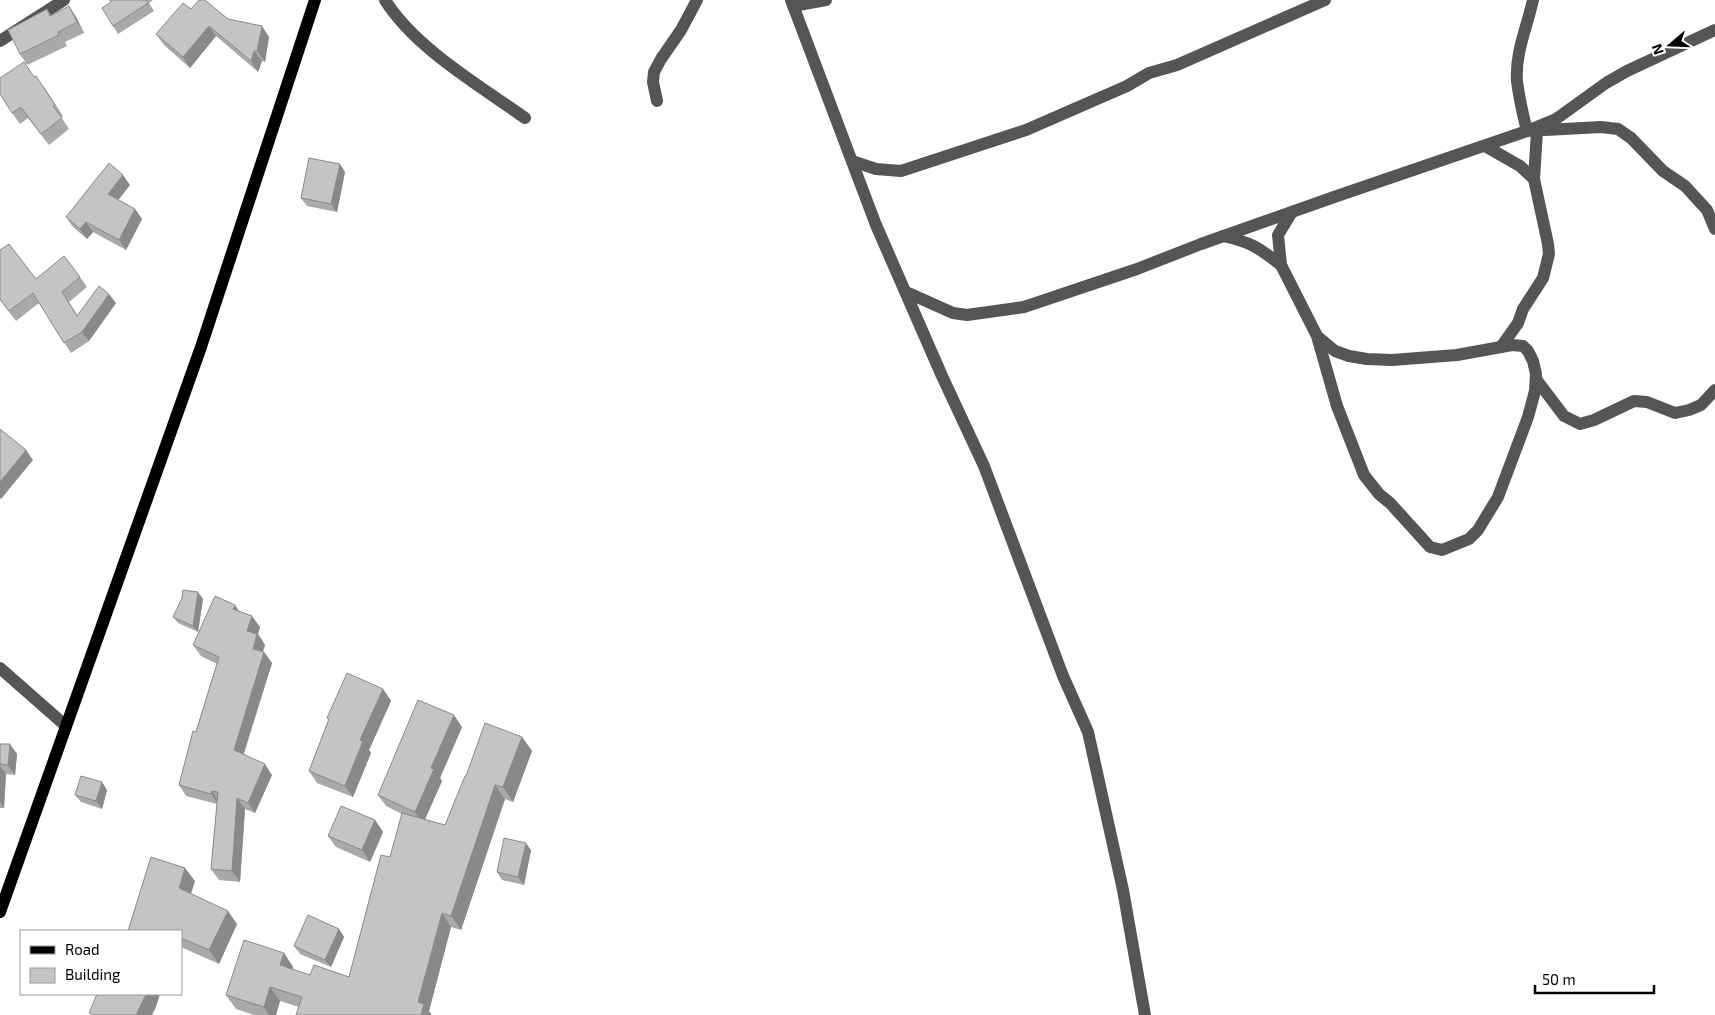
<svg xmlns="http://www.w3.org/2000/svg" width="1715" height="1015" font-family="'Exo 2',sans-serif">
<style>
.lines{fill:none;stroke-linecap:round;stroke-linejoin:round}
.minor{stroke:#555;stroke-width:12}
.major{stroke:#000;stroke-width:12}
.wall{fill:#a9a9a9}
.shaded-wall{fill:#898989}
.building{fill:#c4c4c4;stroke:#898989}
</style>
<rect width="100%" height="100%" fill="#fff"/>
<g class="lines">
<!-- minor -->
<g class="minor">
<path d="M385 0C415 48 479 85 525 118"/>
<path d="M791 0 876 225 942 376 984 466 1063 676 1088 732 1123 890 1145 1015"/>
<path d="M1533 0C1527 27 1515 53 1517 81 1519 98 1523 115 1527 131L1556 119 1606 83 1627 71 1715 30"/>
<path d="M793 6 826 0"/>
<path d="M0 41 64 0"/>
<path d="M657 101 653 82 654 72 661 59 681 30 697 0"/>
<path d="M1485 146 1520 166 1534 179"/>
<path d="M852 161 876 169 901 171 1026 130 1127 86 1149 73 1177 65 1325 0"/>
<path d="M1292 212 1278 235 1281 265 1317 336 1335 351 1349 356 1367 359 1392 360 1457 355 1512 345 1523 346 1528 351 1533 361 1536 374 1535 391 1528 417 1498 497 1478 530 1469 539 1442 550 1430 547 1390 503 1379 494 1364 475 1337 406 1317 336"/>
<path d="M1223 236C1251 242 1259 248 1281 265"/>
<path d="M906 292 953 313 967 315 1024 307 1137 269 1201 244 1337 196 1527 131 1601 127 1618 129 1631 138 1663 171 1685 186 1707 210 1715 229"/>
<path d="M1501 347 1518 323 1523 309 1543 278 1549 254 1548 244 1534 179 1537 131"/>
<path d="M1536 379 1564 416 1580 424 1594 420 1634 401 1647 402 1675 413 1689 410 1701 405 1715 390"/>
<path d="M0 668 66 726"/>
</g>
<!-- major -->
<path class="major" d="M0 912 201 347 315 0"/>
</g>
<!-- wall -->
<g class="wall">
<path d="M109 0H153L149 3 154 11 118 34 113 26 111 2Z"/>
<path d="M47 9 51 15 76 17 84 33 65 42 67 46 27 65 20 54Z"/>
<path d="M191 9 228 19 269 37 265 62 262 61 258 72 216 36 190 68 164 45 156 34Z"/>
<path d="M34 77 44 87 63 116 61 117 69 129 49 145 28 118 20 124 12 113Z"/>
<path d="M345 172 337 212 307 206 301 198Z"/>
<path d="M130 185 118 200 135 209 142 219 126 250 93 232 87 239 73 227 66 217Z"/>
<path d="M0 250 36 279 80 277 87 287 69 302 78 316 116 303 89 341 71 353 39 303 16 321 0 300Z"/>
<path d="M203 599 198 632 178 623 173 617Z"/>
<path d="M239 612 260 627 258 634 265 645 263 651 272 663 244 754 272 775 255 813 245 809 240 882 219 880 211 869 217 804 186 796 179 785 217 664 201 656 193 645Z"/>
<path d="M383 689 391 701 369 750 371 753 353 797 317 783 309 771 329 720 327 718Z"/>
<path d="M462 727 440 778 442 781 425 820 445 825 466 776 522 737 532 751 513 802 505 799 461 930 451 927 429 1011 299 1007 280 1001 276 1015H254L236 1009 226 995 284 953 293 967V970L310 975 349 977 390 857 402 814 386 806 378 795Z"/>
<path d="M0 744 17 754 15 775 6 774 4 808H0Z"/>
<path d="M107 790 102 809 81 802 75 795Z"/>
<path d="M375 820 383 832 370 862 336 847 328 836Z"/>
<path d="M531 850 524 885 502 880 497 872Z"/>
<path d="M195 881 191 894 237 924 219 964 181 947V931H128Z"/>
<path d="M339 929 344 937 331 967 300 954 294 946Z"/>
</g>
<!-- shaded-wall -->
<g class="shaded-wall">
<path d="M69 6 76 17 84 33 77 22Z"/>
<path d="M209 26 216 36 190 68 183 57Z"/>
<path d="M262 26 269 37 265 62 257 51Z"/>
<path d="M254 51 262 61 258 72 251 61Z"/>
<path d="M340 164 345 172 337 212 331 204Z"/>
<path d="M123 175 130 185 115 204 108 194Z"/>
<path d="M135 209 142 219 126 250 119 240Z"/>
<path d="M86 222 93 232 87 239 80 229Z"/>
<path d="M109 294 116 303 89 341 82 332Z"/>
<path d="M26 450 33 460 1 499 0 498V482Z"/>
<path d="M198 592 203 599 198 632 193 626Z"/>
<path d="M235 605 242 616 233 609Z"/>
<path d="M252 616 260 627 258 634 265 645 260 660 253 649 247 631Z"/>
<path d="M264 652 272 663 241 761 234 750Z"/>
<path d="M383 689 391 701 369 750 371 753 353 797 345 786 360 740Z"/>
<path d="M454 715 462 727 440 778 442 781 423 823 415 812 431 768Z"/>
<path d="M522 737 532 751 513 802 503 787Z"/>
<path d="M10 744 17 754 15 775 8 765Z"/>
<path d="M265 764 272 775 255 813 248 803Z"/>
<path d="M0 766 6 774 4 808 0 802Z"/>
<path d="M102 782 107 790 102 809 96 801Z"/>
<path d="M495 785 505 799 461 930 451 916Z"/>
<path d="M212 791 219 802V805L211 794Z"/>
<path d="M237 798 245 809 240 882 232 871Z"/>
<path d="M375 820 383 832 370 862 362 850Z"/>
<path d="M526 843 531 850 524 885 518 877Z"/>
<path d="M185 868 195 881 188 902 179 888Z"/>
<path d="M228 911 237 924 219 964 209 950Z"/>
<path d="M442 913 451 927 429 1011 432 1015H421L418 1002Z"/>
<path d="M339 929 344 937 331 967 325 960Z"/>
<path d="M284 953 293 967 290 980 280 965Z"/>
<path d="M270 987 280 1001 276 1015H269L264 1007Z"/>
<path d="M146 994H160L156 1007 152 1015H136Z"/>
</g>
<!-- building -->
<g class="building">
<path d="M110 0H146L148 3 113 26 102 8 111 2Z"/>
<path d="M199 0H205L228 19 262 26 257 51H254L251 61 209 26 183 57 156 34 183 3 191 9Z"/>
<path d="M69 6 77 22 58 32 59 35 20 54 8 30 47 9 50 16Z"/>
<path d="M24 62 34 77 36 76 55 105 53 106 62 118 41 134 21 107 12 113 0 94V78Z"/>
<path d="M309 158 340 164 331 204 301 198Z"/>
<path d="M109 163 123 175 108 194 135 209 119 240 86 222 80 229 66 217Z"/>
<path d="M9 244 36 279 64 256 80 277 62 292 77 316 99 286 109 294 82 332 64 343 33 293 9 311 0 299V250Z"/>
<path d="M0 429 26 450 0 482Z"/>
<path d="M183 590 198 592 193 626 173 617 182 598Z"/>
<path d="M215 596 235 605 233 609 252 616 247 631 257 634 253 649 264 652 234 750 265 764 248 803 237 798 232 871 211 869 218 792 212 791 211 794 179 785 193 731 196 732 219 657 193 645Z"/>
<path d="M347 673 383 689 360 740 363 741 345 786 309 771 329 719 327 718Z"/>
<path d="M418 700 454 715 431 768 434 769 415 812 378 795Z"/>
<path d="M485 723 522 737 503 787 495 785 451 916 442 913 418 1002 424 1004 421 1015H296L302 997 270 987 264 1007 226 995 244 940 284 953 280 965 310 975 314 965 349 977 381 855 390 857 402 813 445 825 465 776H466Z"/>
<path d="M0 744H10L8 765 0 764Z"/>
<path d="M81 776 102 782 96 801 75 795Z"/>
<path d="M341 806 375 820 362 850 328 836Z"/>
<path d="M504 838 526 843 518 877 497 872Z"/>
<path d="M151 857 185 868 179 888 228 911 209 950 181 938V931H167L166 930 165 931H128Z"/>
<path d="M308 915 339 929 325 960 294 946Z"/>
<path d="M97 994H146L136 1015H93L89 1013Z"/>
</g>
<!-- legend -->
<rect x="20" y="930" width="162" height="65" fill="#ffffff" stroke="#999999"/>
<rect x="30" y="946" width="25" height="8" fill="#000000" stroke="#999999"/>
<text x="65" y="955" font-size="15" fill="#000000">Road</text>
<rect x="30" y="968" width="25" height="15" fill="#c4c4c4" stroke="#999999"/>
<text x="65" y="980" font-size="15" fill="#000000">Building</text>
<!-- north arrow -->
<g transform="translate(1670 45) rotate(251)" stroke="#ffffff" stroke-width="4" paint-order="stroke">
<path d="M0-4L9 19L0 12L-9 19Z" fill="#000000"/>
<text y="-8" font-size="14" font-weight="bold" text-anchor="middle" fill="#000000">N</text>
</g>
<!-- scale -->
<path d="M1535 985v8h119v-8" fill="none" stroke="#000000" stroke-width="2.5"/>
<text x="1542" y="985" font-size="15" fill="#000000" stroke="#ffffff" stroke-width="4" paint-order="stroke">50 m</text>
</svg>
